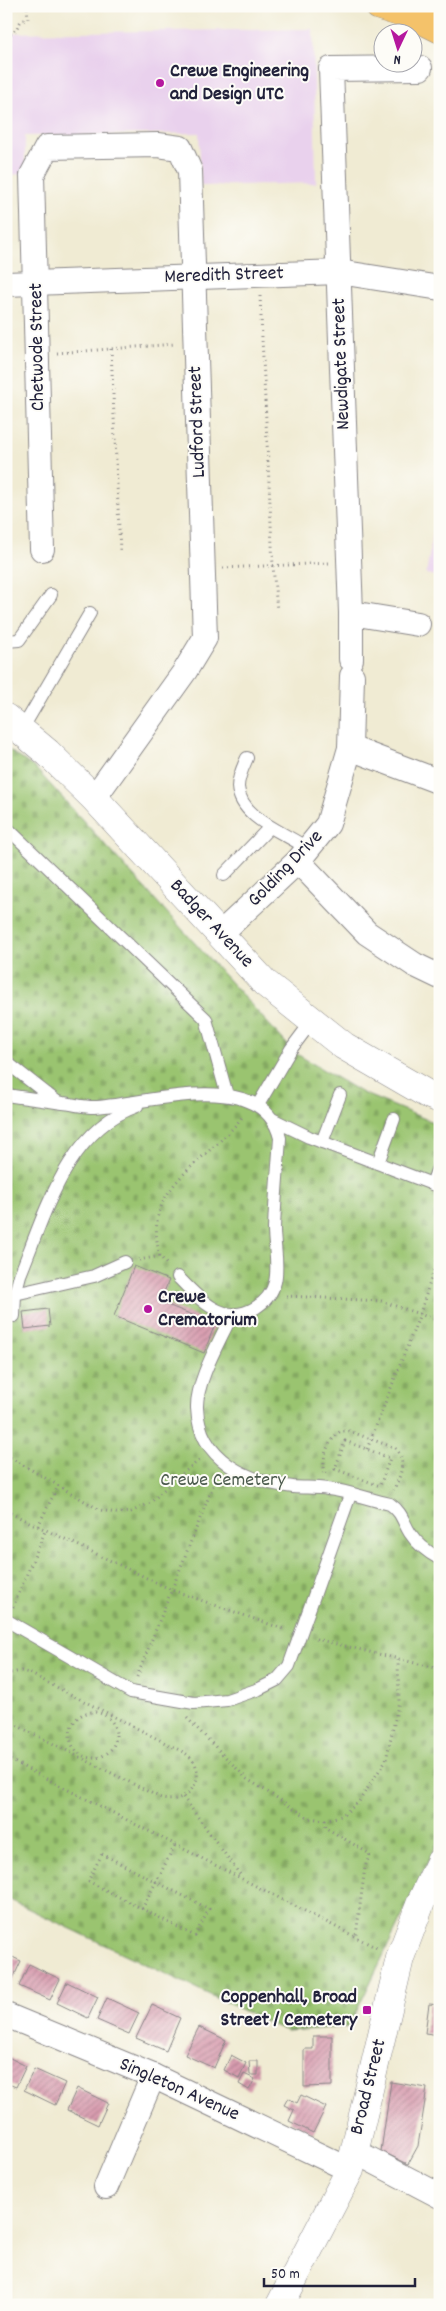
<svg xmlns="http://www.w3.org/2000/svg" width="446" height="2311" font-family="Dekko,sans-serif">
<style>
.built{fill:#e9d1ed}
.cemetery{fill:url(#cemetery-stones);stroke:#5e7356}
.building{fill:url(#building-hatch)}
.lines{fill:none;stroke-linecap:round;stroke-linejoin:round}
.service-casing{stroke:#898687;stroke-width:14}
.minor-casing{stroke:#898687;stroke-width:26}
.tertiary-casing{stroke:#898687;stroke-width:29}
.primary-casing{stroke:#898687;stroke-width:29}
.path{stroke:#898687;stroke-width:3;stroke-dasharray:1 4;stroke-linecap:butt}
.service{stroke:#fff;stroke-width:12}
.minor{stroke:#fff;stroke-width:24}
.tertiary{stroke:#fff;stroke-width:28}
.primary{stroke:#f4c26a;stroke-width:28}
.poi-dot{fill:#b5179e;stroke:#fdfcf7;stroke-width:2}
.labels{text-anchor:middle;dominant-baseline:central;stroke-width:4;stroke-linejoin:round;paint-order:stroke}
.poi-label{font-size:20px;font-weight:bold;fill:#22223b;stroke:#fdfcf7;text-anchor:start}
.street-label{font-size:20px;fill:#22223b;stroke:#fdfcf7}
.park-label{font-size:20px;fill:#4c5b4e;stroke:#fdfcf7}
</style>
<defs>
<pattern id="cemetery-stones" width="16" height="16" patternUnits="userSpaceOnUse" patternTransform="scale(1.25)"><rect width="16" height="16" fill="#9ac470"/><path d="M2 7V4a2 2 0 0 1 4 0v3zM10 15v-3a2 2 0 0 1 4 0v3z" fill="#84a862"/></pattern>
<pattern id="building-hatch" width="6" height="6" patternUnits="userSpaceOnUse" patternTransform="scale(1.25)"><rect width="6" height="6" fill="#d89caf"/><path d="M-1 1l2-2M0 6l6-6M5 7l2-2" fill="none" stroke="#af7f90"/></pattern>
</defs>
<rect width="100%" height="100%" fill="#fdfcf7"/>
<filter id="ink" filterUnits="userSpaceOnUse"><feTurbulence type="fractalNoise" baseFrequency=".02" numOctaves="2"/><feDisplacementMap in="SourceGraphic" scale="10" xChannelSelector="R" yChannelSelector="G"/><feConvolveMatrix kernelMatrix="1 2 1 2 8 2 1 2 1" color-interpolation-filters="sRGB"/></filter>
<filter id="wash" filterUnits="userSpaceOnUse"><feTurbulence type="fractalNoise" baseFrequency=".0096" numOctaves="4" result="noise"/><feDisplacementMap in="SourceGraphic" scale="20" xChannelSelector="R" yChannelSelector="G"/><feGaussianBlur stdDeviation="1.12" result="paint"/><feColorMatrix in="noise" values="0 0 0 0 0 0 0 0 0 0 0 0 0 0 0 0 0 1.4 0 .05"/><feComposite in="paint" operator="in"/></filter>
<g filter="url(#wash)">
<rect width="100%" height="100%" fill="#f0ebd3"/>
<!-- built -->
<g class="built">
<path d="M313 29 316 183 201 186 199 133 25 136V174L6 175V33Z"/>
<path d="M440 493V577L426 574Z"/>
</g>
<!-- cemetery -->
<path class="cemetery" d="M6 748 36 769 295 1053 362 1093 440 1125V1837L349 2027 286 2031 6 1898Z"/>
<g id="blocks">
<!-- building -->
<g class="building">
<path d="M134 1266 169 1280 160 1302 215 1324 204 1353 114 1316Z"/>
<path d="M48 1309 50 1326 25 1329 23 1312Z"/>
<path d="M6 1954 21 1961 11 1983 6 1981Z"/>
<path d="M29 1964 60 1979 50 2000 19 1986Z"/>
<path d="M67 1982 98 1997 88 2018 57 2003Z"/>
<path d="M107 1998 139 2013 129 2034 97 2020Z"/>
<path d="M429 2004 440 2005V2035L425 2033Z"/>
<path d="M152 2005 180 2018 166 2051 136 2038Z"/>
<path d="M199 2027 226 2040 214 2068 185 2055Z"/>
<path d="M313 2036H332V2086L304 2087V2049H313Z"/>
<path d="M231 2055 246 2063 239 2078 224 2070Z"/>
<path d="M6 2056 26 2066 16 2087 6 2083Z"/>
<path d="M249 2061H258V2075H250Z"/>
<path d="M34 2069 65 2083 55 2105 24 2090Z"/>
<path d="M244 2074 255 2079 249 2090 239 2084Z"/>
<path d="M391 2082 427 2088 418 2146 408 2164 381 2151Z"/>
<path d="M77 2088 108 2103 98 2125 67 2110Z"/>
<path d="M301 2095 326 2107 313 2133 289 2121 294 2110 284 2105 288 2098 297 2103Z"/>
</g>
</g>
</g>
<g filter="url(#ink)">
<use href="#blocks" fill-opacity="0" stroke="#898687" stroke-width="1"/>
<g class="lines">
<!-- service casing -->
<g class="service-casing">
<g id="service">
<path d="M6 641 19 640 51 595"/>
<path d="M21 731 90 613"/>
<path d="M247 758C243 767 238 777 238 787 240 819 287 833 308 849"/>
<path d="M6 827 206 1019 227 1095"/>
<path d="M224 875 269 828"/>
<path d="M6 1060 10 1065 56 1101"/>
<path d="M6 1095C25 1098 44 1100 63 1103 73 1104 84 1107 94 1107 144 1105 263 1065 280 1138 278 1168 275 1198 274 1229 274 1246 279 1265 275 1282 272 1294 265 1302 255 1308 224 1327 199 1299 178 1277"/>
<path d="M258 1105 291 1049 312 1021"/>
<path d="M272 1119 309 1137 440 1187"/>
<path d="M322 1142 340 1095"/>
<path d="M378 1163 394 1119"/>
<path d="M432 1184 440 1162"/>
<path d="M6 1296 94 1276 125 1262"/>
<path d="M14 1316 15 1294 20 1275C45 1214 67 1130 137 1106"/>
<path d="M231 1316C220 1341 196 1381 197 1408 199 1460 248 1482 293 1487 305 1488 316 1487 328 1489 349 1491 370 1500 390 1504 402 1512 403 1522 410 1533 417 1544 429 1553 440 1559"/>
<path d="M6 1620 131 1692 194 1703 227 1700 259 1689 277 1680 289 1666 350 1495"/>
</g>
</g>
<!-- minor casing -->
<g class="minor-casing">
<g id="minor">
<path d="M6 284 339 272 440 288"/>
<path d="M42 549 32 175 47 147 158 145 180 148 190 171 205 638 185 671 94 798"/>
<path d="M351 613 418 624"/>
<path d="M351 659V613L331 69 420 68"/>
<path d="M350 748 440 782"/>
<path d="M298 861 367 933 415 965 440 977"/>
<path d="M220 934 298 861 328 824 350 748 352 676"/>
<path d="M6 2015 153 2076 350 2170"/>
<path d="M354 2151 440 2196"/>
<path d="M106 2187 153 2076"/>
</g>
</g>
<!-- tertiary casing -->
<g class="tertiary-casing">
<g id="tertiary">
<path d="M6 718 48 753 94 798 265 983 344 1046 427 1094 440 1099"/>
<path d="M280 2305 350 2170 400 1958 421 1902 440 1862"/>
</g>
</g>
<!-- primary casing -->
<g class="primary-casing">
<path id="primary" d="M379 6 418 18 440 29"/>
</g>
<!-- path -->
<g class="path">
<path d="M6 34H13L21 21 28 19 27 6"/>
<path d="M260 296 273 566 277 610"/>
<path d="M111 349 120 551"/>
<path d="M57 353 175 344"/>
<path d="M223 568 329 563"/>
<path d="M160 1256C140 1185 208 1163 243 1116"/>
<path d="M139 1260 160 1256 168 1266"/>
<path d="M286 1296 381 1301 440 1321"/>
<path d="M345 1441 390 1458 380 1486 335 1469Z"/>
<path d="M367 1449 420 1314 440 1250"/>
<path d="M6 1455 100 1510 116 1513 131 1512 150 1503 174 1480 201 1459"/>
<path d="M325 1473C321 1458 328 1440 341 1431H349L395 1448C407 1459 401 1477 393 1490"/>
<path d="M6 1511 172 1590 286 1630"/>
<path d="M38 1526 58 1486"/>
<path d="M13 1607 46 1529"/>
<path d="M316 1639 440 1669"/>
<path d="M6 1674 21 1671 29 1673 185 1753C211 1770 192 1805 163 1799L6 1720"/>
<path d="M137 1677 217 1476"/>
<circle cx="93" cy="1735" r="23"/>
<path d="M187 1718 247 1779 309 1818 325 1820 341 1816 358 1803 386 1760 399 1701 398 1660"/>
<path d="M6 1758 379 1949"/>
<path d="M183 1797 242 1877"/>
<path d="M325 1820 326 1828 370 1854 365 1867 356 1936"/>
<path d="M102 1854 209 1909 195 1936 88 1881Z"/>
<path d="M142 1909 175 1845"/>
</g>
<!-- service -->
<use href="#service" class="service"/>
<!-- minor -->
<use href="#minor" class="minor"/>
<!-- tertiary -->
<use href="#tertiary" class="tertiary"/>
<!-- primary -->
<use href="#primary" class="primary"/>
</g>
</g>
<!-- markers -->
<g class="poi-dot">
<circle cx="160" cy="83" r="5"/>
<circle cx="148" cy="1309" r="5"/>
<rect x="362" y="2005" width="10" height="10" rx="2.5"/>
</g>
<g class="labels">
<!-- poi labels -->
<g class="poi-label">
<text x="170" y="72">Crewe Engineering<tspan x="170" dy="23">and Design UTC</tspan></text>
<text x="158" y="1298">Crewe<tspan x="158" dy="23">Crematorium</tspan></text>
<text x="357" y="1998" text-anchor="end">Coppenhall, Broad<tspan x="357" dy="23">Street / Cemetery</tspan></text>
</g>
<!-- street labels -->
<g class="street-label">
<text transform="translate(224 276) rotate(-2)">Meredith Street</text>
<text transform="translate(38 347) rotate(-91)">Chetwode Street</text>
<text transform="translate(342 364) rotate(-92)">Newdigate Street</text>
<text transform="translate(198 422) rotate(-92)">Ludford Street</text>
<text transform="translate(286 869) rotate(-46)">Golding Drive</text>
<text transform="translate(211 924) rotate(47)">Badger Avenue</text>
<text transform="translate(369 2087) rotate(-76)">Broad Street</text>
<text transform="translate(179 2090) rotate(24)">Singleton Avenue</text>
</g>
<!-- park labels -->
<g class="park-label">
<text x="223" y="1481">Crewe Cemetery</text>
</g>
</g>
<!-- margin -->
<rect width="446" height="2311" fill="none" stroke="#fdfcf7" stroke-width="25"/>
<!-- north arrow -->
<g transform="translate(398 48) rotate(184)"><circle r="24" fill="#fdfcf7" stroke="#a5a5ac"/>
<path d="M0-4L9 19L0 12L-9 19Z" fill="#b5179e"/>
<text y="-8" font-size="14" font-weight="bold" text-anchor="middle" fill="#22223b">N</text>
</g>
<!-- scale -->
<path d="M264 2278v8h151v-8" fill="none" stroke="#22223b" stroke-width="2.5"/>
<text x="271" y="2278" font-size="15" fill="#22223b" stroke="#fdfcf7" stroke-width="4" paint-order="stroke">50 m</text>
</svg>
